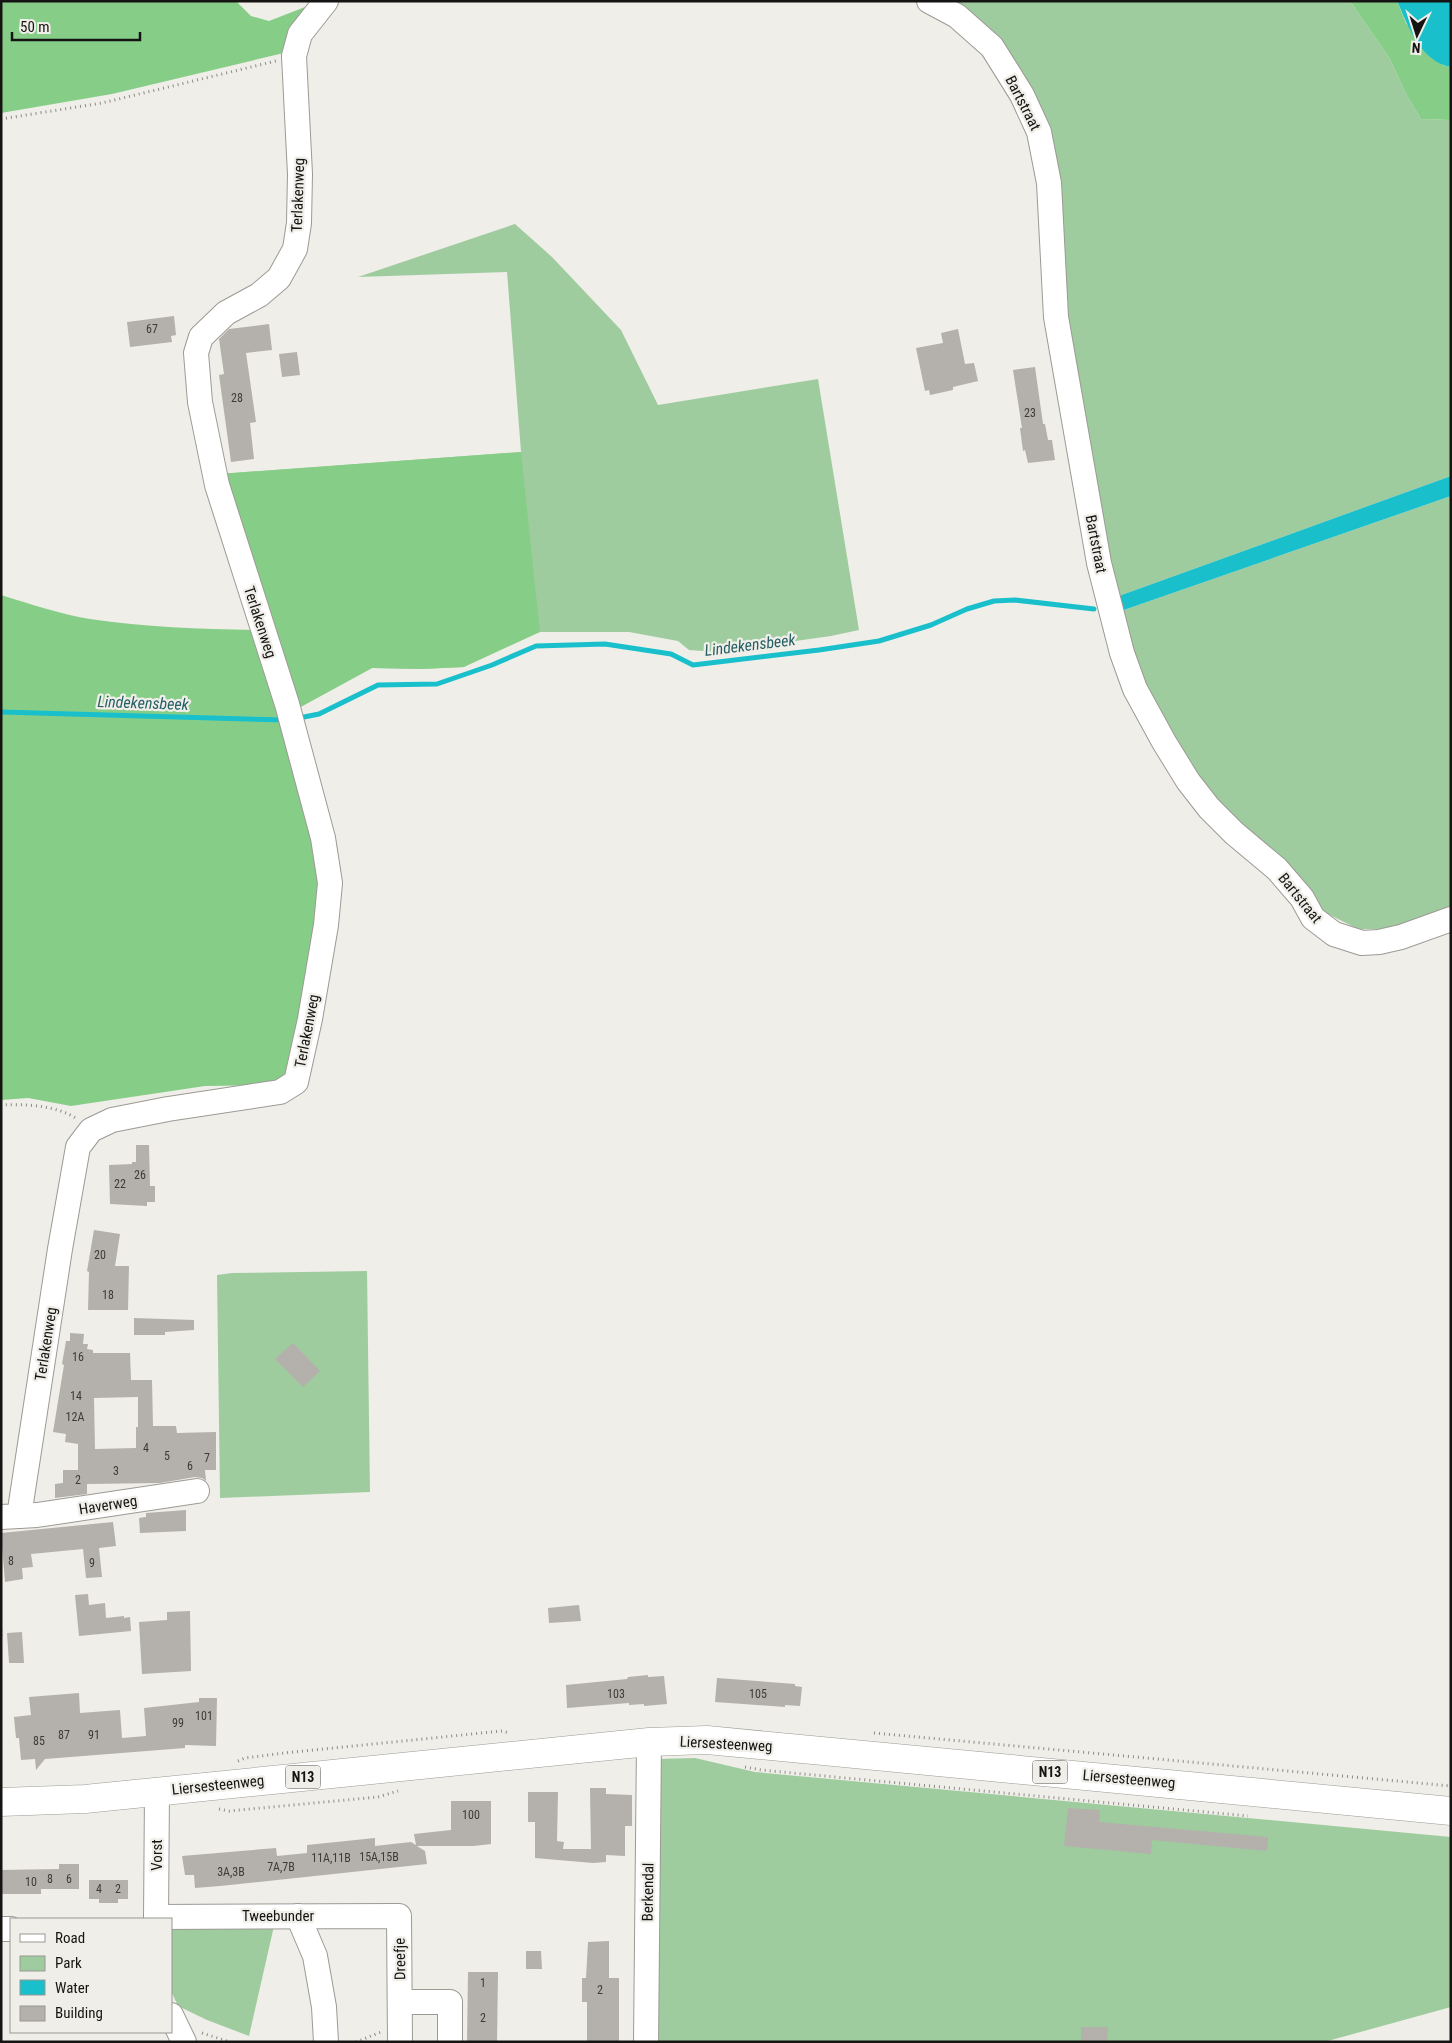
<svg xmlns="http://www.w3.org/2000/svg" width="1452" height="2043" font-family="'Roboto Condensed',sans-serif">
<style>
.green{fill:#9fcc9f}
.forest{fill:#86ce88}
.water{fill:#19c0cb}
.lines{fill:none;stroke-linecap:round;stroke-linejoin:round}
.stream{stroke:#19c0cb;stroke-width:5}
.building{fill:#b4b0ab;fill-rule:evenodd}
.minor-casing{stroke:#9d9a95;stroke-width:26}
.major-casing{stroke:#9d9a95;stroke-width:29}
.path{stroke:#8c8b86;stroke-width:3;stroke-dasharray:1 4;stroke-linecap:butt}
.minor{stroke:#fff;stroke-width:24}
.major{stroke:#fff;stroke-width:28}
.labels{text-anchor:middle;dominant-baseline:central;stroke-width:4.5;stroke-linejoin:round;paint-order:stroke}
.number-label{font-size:12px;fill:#3d3b38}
.shield{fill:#f0eee8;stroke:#575552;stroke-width:1}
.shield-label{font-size:14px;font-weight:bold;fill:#151412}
.street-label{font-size:15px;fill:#151412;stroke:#f0eee8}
.water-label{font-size:16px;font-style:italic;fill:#256065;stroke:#f0eee8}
</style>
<rect width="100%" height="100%" fill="#f0eee8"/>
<!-- green -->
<g class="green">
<path d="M950 1H1350L1390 59 1406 94 1421 119 1451 120V476L1116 597 1064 319 1046 128Z"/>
<path d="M515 224 552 257 621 330 658 405 818 379 859 630 831 636 717 652 689 650 678 641 629 632H540L495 646 464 667 421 669 372 668 295 710 219 474 521 452 507 272 358 277Z"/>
<path d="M1451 496V906L1396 929H1358L1326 913 1301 884 1207 793 1158 714 1134 663 1121 611Z"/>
<path d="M367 1271 370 1492 220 1498 217 1275 232 1273Z"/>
<path d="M695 1758 755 1772 1451 1837V2007L1324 2042H651L657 1759Z"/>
<path d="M274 1926 249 2036 207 2020 178 2006 171 1991V1931L173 1928Z"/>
</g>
<!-- forest -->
<g class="forest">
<path d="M1 1H236L251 16 269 21 305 7 292 32 288 52 112 94 1 113Z"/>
<path d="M1350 1H1397L1406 23 1443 65 1451 67V120L1421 119 1406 94 1390 59Z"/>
<path d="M521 452 540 632 464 667 421 669 372 668 295 710 219 474Z"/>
<path d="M1 595C30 604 60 614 90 619 145 627 199 629 255 630L278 704 322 885 319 924 286 1074 272 1085 205 1086 71 1106 28 1098 1 1100Z"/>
</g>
<!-- water -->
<g class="water">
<path d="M1397 1H1451V67C1421 62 1408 26 1397 1Z"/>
<path d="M1451 476V496L1121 611 1116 597Z"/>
</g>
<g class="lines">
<!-- stream -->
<g class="stream">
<path d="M1 712 285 720"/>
<path d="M299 718 319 714 378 685 437 684 492 665 536 646 605 644 671 654 693 665 819 650 879 641 931 625 967 609 994 601 1015 600 1094 609"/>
</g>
</g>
<!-- building -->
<g class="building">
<path d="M174 316 176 335 171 336 172 342 130 347 127 322Z"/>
<path d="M269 324 272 350 246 353 256 422 250 423 254 459 231 462 219 375 224 374 219 339 229 329Z"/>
<path d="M958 329 965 364 974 363 978 381 953 387V390L930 395 929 390 925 391 916 348 943 343 941 333Z"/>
<path d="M297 352 300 375 282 377 279 354Z"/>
<path d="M1035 367 1043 424H1045L1048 440H1052L1055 460 1028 463 1025 450 1023 451 1020 428H1022L1013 370Z"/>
<path d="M136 1145H149L150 1186H155V1202H147V1206L110 1204 109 1165 132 1164V1162H136Z"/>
<path d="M94 1230 120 1234 115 1266H129L128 1310H88L89 1272 87 1271Z"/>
<path d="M134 1318 194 1320V1330L165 1332V1335H134Z"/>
<path d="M70 1333 84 1334 83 1344H88L87 1349 93 1350V1353H130L131 1380H152L153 1426H176L177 1433 216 1432V1470H205L206 1481 202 1478 195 1477 160 1483 87 1484V1494L55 1498V1484L63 1483V1470H78V1444L65 1442 66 1434 53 1432 64 1365 62 1364 66 1341H70ZM138 1397V1427H136V1448L95 1449 94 1398Z"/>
<path d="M293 1343 320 1371 303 1387 275 1359Z"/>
<path d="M186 1510V1531L140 1533 139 1518 146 1517V1513Z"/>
<path d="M113 1522 116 1546 99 1548 102 1577 86 1578 83 1549 31 1554 33 1567 22 1568 23 1579 5 1582 1 1533Z"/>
<path d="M88 1594 89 1605 105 1603 106 1618 124 1616V1618L130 1617 131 1631 79 1636 75 1595Z"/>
<path d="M579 1605 581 1621 549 1623 548 1608Z"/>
<path d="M190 1611 191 1671 142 1674 139 1622 167 1620V1612Z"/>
<path d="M22 1632 24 1663H9L7 1633Z"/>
<path d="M648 1675V1677L664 1676 667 1704 644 1706V1704L629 1705V1703L567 1708 566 1685 627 1679 628 1677Z"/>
<path d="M717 1678 795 1684V1686L802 1687 800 1706 785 1705V1707L715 1702Z"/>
<path d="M79 1693 80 1713 120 1710 122 1738 146 1736 144 1708 199 1702V1698H217L216 1746 185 1745V1748L45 1759 36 1770 35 1759 21 1760 19 1738H16L14 1717 31 1715 29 1697Z"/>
<path d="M590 1788H606V1794L632 1795V1826H625V1856L606 1855V1862L593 1863 535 1858V1822H528V1792H558L557 1841 564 1842 563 1849H591Z"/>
<path d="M451 1801H491V1844L474 1846H417L425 1851 427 1864 220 1886 195 1888 194 1875H185L182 1856 276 1848 277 1856 307 1853V1845L375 1838V1846L411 1842 416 1845 414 1834 451 1830Z"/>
<path d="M1068 1808 1100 1810 1099 1822 1268 1837 1267 1851 1152 1840 1151 1854 1064 1846Z"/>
<path d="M59 1864H79V1889H41V1894H1V1870L59 1869Z"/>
<path d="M89 1880H128V1899H118V1903H99V1899H89Z"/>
<path d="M609 1941V1978H619V2042H587V2002H582V1978H586L588 1942Z"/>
<path d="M526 1951H541L542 1969H526Z"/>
<path d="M468 1972H498L497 2042H467Z"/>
<path d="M1081 2027H1108L1107 2042H1081Z"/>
</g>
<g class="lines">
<!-- minor casing -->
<g class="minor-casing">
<g id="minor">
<path d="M929 1 957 16 992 47 1022 95 1039 132 1049 183 1056 317 1099 563 1122 653 1135 689 1164 742 1188 781 1209 808 1234 833 1277 869 1302 898 1313 918 1334 934 1362 943 1379 942 1401 937 1451 919"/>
<path d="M19 1516 37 1515 197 1491"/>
<path d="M1 1517 19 1516 60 1249 78 1147 91 1130 112 1120 168 1109 280 1092 296 1082 310 1019 326 925 330 883 323 838 287 704 217 485 200 402 196 353 201 337 226 313 259 295 279 278 295 249 299 223 300 174 294 56 300 34 326 1"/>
<path d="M298 1916 315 1956 324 2007 326 2042"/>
<path d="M156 1917 399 1916 400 2042"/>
<path d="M156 1919 157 1791"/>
<path d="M1 1929H11"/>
<path d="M400 2002H450V2042"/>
<path d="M171 2015 184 2042"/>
<path d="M646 2042 649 1742"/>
</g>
</g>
<!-- major casing -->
<g class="major-casing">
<path id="major" d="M1 1802 85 1799 649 1742 707 1740 1451 1811"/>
</g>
<!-- path -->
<g class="path">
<path d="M1 119 102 103 276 61"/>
<path d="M1 1105C25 1104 57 1105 77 1119"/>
<path d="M1 1630V1639"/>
<path d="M874 1733 1451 1786"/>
<path d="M238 1761 245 1758 284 1753 502 1731 510 1733"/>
<path d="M745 1767 761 1770 1248 1816"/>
<path d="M219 1809 229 1811 378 1797 398 1791"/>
<path d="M202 2033 230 2042"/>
<path d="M356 2042 381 2032"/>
</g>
<!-- minor -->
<use href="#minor" class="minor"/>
<!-- major -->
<use href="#major" class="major"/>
</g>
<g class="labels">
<!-- number labels -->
<g class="number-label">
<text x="152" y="329">67</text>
<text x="237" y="398">28</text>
<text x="1030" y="413">23</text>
<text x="140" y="1175">26</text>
<text x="120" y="1184">22</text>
<text x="100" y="1255">20</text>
<text x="108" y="1295">18</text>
<text x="78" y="1357">16</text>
<text x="76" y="1396">14</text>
<text x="75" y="1417">12A</text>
<text x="146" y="1448">4</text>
<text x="167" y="1456">5</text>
<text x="207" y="1458">7</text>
<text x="190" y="1466">6</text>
<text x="116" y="1471">3</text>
<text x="78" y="1480">2</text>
<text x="11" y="1561">8</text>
<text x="92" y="1563">9</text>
<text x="616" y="1694">103</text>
<text x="758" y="1694">105</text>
<text x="204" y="1716">101</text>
<text x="178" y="1723">99</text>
<text x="64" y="1735">87</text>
<text x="94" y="1735">91</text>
<text x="39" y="1741">85</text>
<text x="471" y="1815">100</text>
<text x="379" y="1857">15A,15B</text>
<text x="331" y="1858">11A,11B</text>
<text x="281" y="1867">7A,7B</text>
<text x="231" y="1872">3A,3B</text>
<text x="50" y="1879">8</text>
<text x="69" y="1879">6</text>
<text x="31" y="1882">10</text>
<text x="99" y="1889">4</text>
<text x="118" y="1889">2</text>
<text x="483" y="1983">1</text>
<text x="600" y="1990">2</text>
<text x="483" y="2018">2</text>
</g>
<!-- shield labels -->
<g class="shield">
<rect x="1032.5" y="1760.5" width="35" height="23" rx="4"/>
<rect x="285.5" y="1765.5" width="35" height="23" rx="4"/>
</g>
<g class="shield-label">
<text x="1050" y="1772">N13</text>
<text x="303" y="1777">N13</text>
</g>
<!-- street labels -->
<g class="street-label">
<text transform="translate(1023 103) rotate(63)">Bartstraat</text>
<text transform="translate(298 195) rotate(-88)">Terlakenweg</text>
<text transform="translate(1096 544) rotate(79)">Bartstraat</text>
<text transform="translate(260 622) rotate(72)">Terlakenweg</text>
<text transform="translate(1300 898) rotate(51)">Bartstraat</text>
<text transform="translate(307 1031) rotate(-79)">Terlakenweg</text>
<text transform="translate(46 1344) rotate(-81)">Terlakenweg</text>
<text transform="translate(108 1505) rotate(-9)">Haverweg</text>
<text transform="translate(726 1744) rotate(3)">Liersesteenweg</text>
<text transform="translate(1129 1779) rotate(5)">Liersesteenweg</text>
<text transform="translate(218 1785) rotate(-6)">Liersesteenweg</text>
<text transform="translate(157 1855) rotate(-90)">Vorst</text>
<text transform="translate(648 1892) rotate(-89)">Berkendal</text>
<text x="278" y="1916">Tweebunder</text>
<text transform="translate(400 1959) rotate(-91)">Dreefje</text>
</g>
<!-- water labels -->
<g class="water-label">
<text transform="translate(750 645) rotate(-7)">Lindekensbeek</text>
<text transform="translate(143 703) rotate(2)">Lindekensbeek</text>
</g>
</g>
<!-- border -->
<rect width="1452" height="2043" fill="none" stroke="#151412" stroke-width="5"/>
<!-- legend -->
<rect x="10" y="1918" width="162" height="115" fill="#f0eee8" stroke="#989792"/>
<rect x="20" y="1934" width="25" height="8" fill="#ffffff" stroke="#989792"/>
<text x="55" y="1943" font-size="15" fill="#151412">Road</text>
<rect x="20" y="1956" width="25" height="15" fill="#9fcc9f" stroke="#989792"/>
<text x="55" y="1968" font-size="15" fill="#151412">Park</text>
<rect x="20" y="1980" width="25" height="15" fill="#19c0cb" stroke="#989792"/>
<text x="55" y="1993" font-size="15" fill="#151412">Water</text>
<rect x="20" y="2006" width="25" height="15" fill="#b4b0ab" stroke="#989792"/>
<text x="55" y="2018" font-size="15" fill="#151412">Building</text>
<!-- north arrow -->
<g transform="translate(1417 35) rotate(184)" stroke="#f0eee8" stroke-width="4" paint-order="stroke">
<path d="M0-4L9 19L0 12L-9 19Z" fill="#151412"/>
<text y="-8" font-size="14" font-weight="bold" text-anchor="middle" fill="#151412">N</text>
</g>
<!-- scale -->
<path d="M12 32v8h128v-8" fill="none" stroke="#151412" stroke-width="2.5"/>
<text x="20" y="32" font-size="15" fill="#151412" stroke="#f0eee8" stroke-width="4" paint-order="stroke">50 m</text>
</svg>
